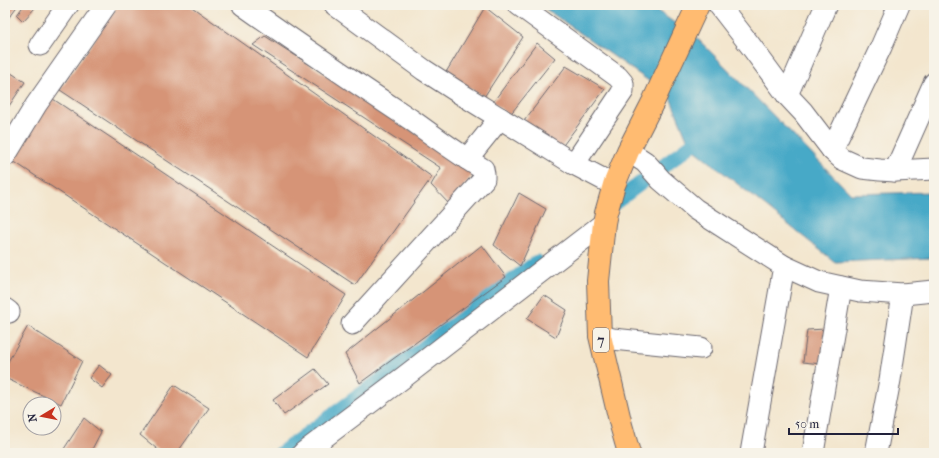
<svg xmlns="http://www.w3.org/2000/svg" width="939" height="458" font-family="'IM FELL French Canon',serif">
<style>
.water{fill:#47a9c7;stroke:#346681}
.lines{fill:none;stroke-linecap:round;stroke-linejoin:round}
.canal{stroke:#47a9c7;stroke-width:15}
.building{fill:#d69477}
.minor-casing{stroke:#6b676e;stroke-width:23}
.highway-casing{stroke:#6b676e;stroke-width:24}
.minor{stroke:#fff;stroke-width:21}
.highway{stroke:#ffbb71;stroke-width:22}
.labels{text-anchor:middle;dominant-baseline:central;stroke-width:3;stroke-linejoin:round;paint-order:stroke}
.shield{fill:#f7f3e8;stroke:#62616f;stroke-width:1}
.shield-label{font-size:14px;font-weight:bold;fill:#22223b}
</style>
<rect width="100%" height="100%" fill="#f7f3e8"/>
<filter id="ink" filterUnits="userSpaceOnUse"><feTurbulence type="fractalNoise" baseFrequency=".025" numOctaves="2"/><feDisplacementMap in="SourceGraphic" scale="8" xChannelSelector="R" yChannelSelector="G"/><feConvolveMatrix kernelMatrix="1 2 1 2 8 2 1 2 1" color-interpolation-filters="sRGB"/></filter>
<filter id="wash" filterUnits="userSpaceOnUse"><feTurbulence type="fractalNoise" baseFrequency=".012" numOctaves="4" result="noise"/><feDisplacementMap in="SourceGraphic" scale="16" xChannelSelector="R" yChannelSelector="G"/><feGaussianBlur stdDeviation="0.9" result="paint"/><feColorMatrix in="noise" values="0 0 0 0 0 0 0 0 0 0 0 0 0 0 0 0 0 1.4 0 .05"/><feComposite in="paint" operator="in"/></filter>
<g filter="url(#wash)">
<rect width="100%" height="100%" fill="#f3e6ce"/>
<!-- water -->
<path class="water" d="M540 5H649L699 40 851 194 934 192V258L835 262 690 146 669 95Z"/>
<g class="lines">
<!-- canal -->
<g class="canal">
<path d="M605 210 706 134"/>
<path d="M281 453 379 381 537 262"/>
</g>
</g>
<g id="blocks">
<!-- building -->
<g class="building">
<path d="M5 5H18L5 23Z"/>
<path d="M24 5H31L35 8 23 21 17 15Z"/>
<path d="M118 5H189L432 177 355 285 60 90Z"/>
<path d="M485 7 523 37 484 97 445 74Z"/>
<path d="M265 36 475 171 450 205 431 185 441 168 253 45Z"/>
<path d="M537 43 555 58 509 116 493 102Z"/>
<path d="M566 66 605 89 558 152 524 121Z"/>
<path d="M5 69 25 82 7 109 5 108Z"/>
<path d="M50 97 346 295 308 357 10 159Z"/>
<path d="M519 193 546 209 520 266 494 245Z"/>
<path d="M482 245 506 277 360 383 345 354Z"/>
<path d="M544 295 567 310 556 337 527 319Z"/>
<path d="M28 326 82 361 61 404 5 378V367Z"/>
<path d="M826 329 821 364 803 362 807 330Z"/>
<path d="M99 365 112 375 102 388 89 378Z"/>
<path d="M315 369 328 384 284 415 273 400Z"/>
<path d="M174 385 209 408 177 453H162L140 435Z"/>
<path d="M84 418 101 432 90 453H64L62 452Z"/>
</g>
</g>
</g>
<g filter="url(#ink)">
<use href="#blocks" fill-opacity="0" stroke="#6b676e" stroke-width="1"/>
<g class="lines">
<!-- minor casing -->
<g class="minor-casing">
<g id="minor">
<path d="M243 5C298 44 354 82 410 119 434 136 458 154 483 169L484 174V179L352 324"/>
<path d="M335 5 424 70 461 94 574 164 614 185"/>
<path d="M519 5 618 77 623 83V91L574 164"/>
<path d="M719 5 750 45 787 95 803 112 832 150 842 159 862 168 880 170 895 171 934 169"/>
<path d="M40 45 68 5"/>
<path d="M787 95 826 5"/>
<path d="M832 150 881 47 899 5"/>
<path d="M628 151 645 162 661 180 695 209 784 266 819 282 860 291 903 294 934 291"/>
<path d="M5 156 36 105 106 5"/>
<path d="M467 159 500 118"/>
<path d="M895 171 934 83"/>
<path d="M5 309 9 312"/>
<path d="M600 336 613 339 701 348"/>
<path d="M303 453 404 377 604 223"/>
<path d="M751 453 784 266"/>
<path d="M813 453 841 287"/>
<path d="M876 453 890 380 903 294"/>
</g>
</g>
<!-- highway casing -->
<g class="highway-casing">
<path id="highway" d="M629 453 621 425 600 336 598 281 604 223 606 213 614 185 628 151 653 102 698 5"/>
</g>
<!-- minor -->
<use href="#minor" class="minor"/>
<!-- highway -->
<use href="#highway" class="highway"/>
</g>
</g>
<g class="labels">
<!-- shield labels -->
<rect class="shield" x="593" y="328" width="16" height="24" rx="3"/>
<g class="shield-label">
<text x="601" y="340">7</text>
</g>
</g>
<!-- margin -->
<rect width="939" height="458" fill="none" stroke="#f7f3e8" stroke-width="20"/>
<!-- north arrow -->
<g transform="translate(42 416) rotate(260)"><circle r="19" fill="#f7f3e8" stroke="#a29fa3"/>
<path d="M0-3L7 15L0 10L-7 15Z" fill="#c8321e"/>
<text y="-6" font-size="11" font-weight="bold" text-anchor="middle" fill="#22223b">N</text>
</g>
<!-- scale -->
<path d="M789 428v6h109v-6" fill="none" stroke="#22223b" stroke-width="2"/>
<text x="795" y="428" font-size="12" fill="#22223b" stroke="#f7f3e8" stroke-width="3" paint-order="stroke">50 m</text>
</svg>
